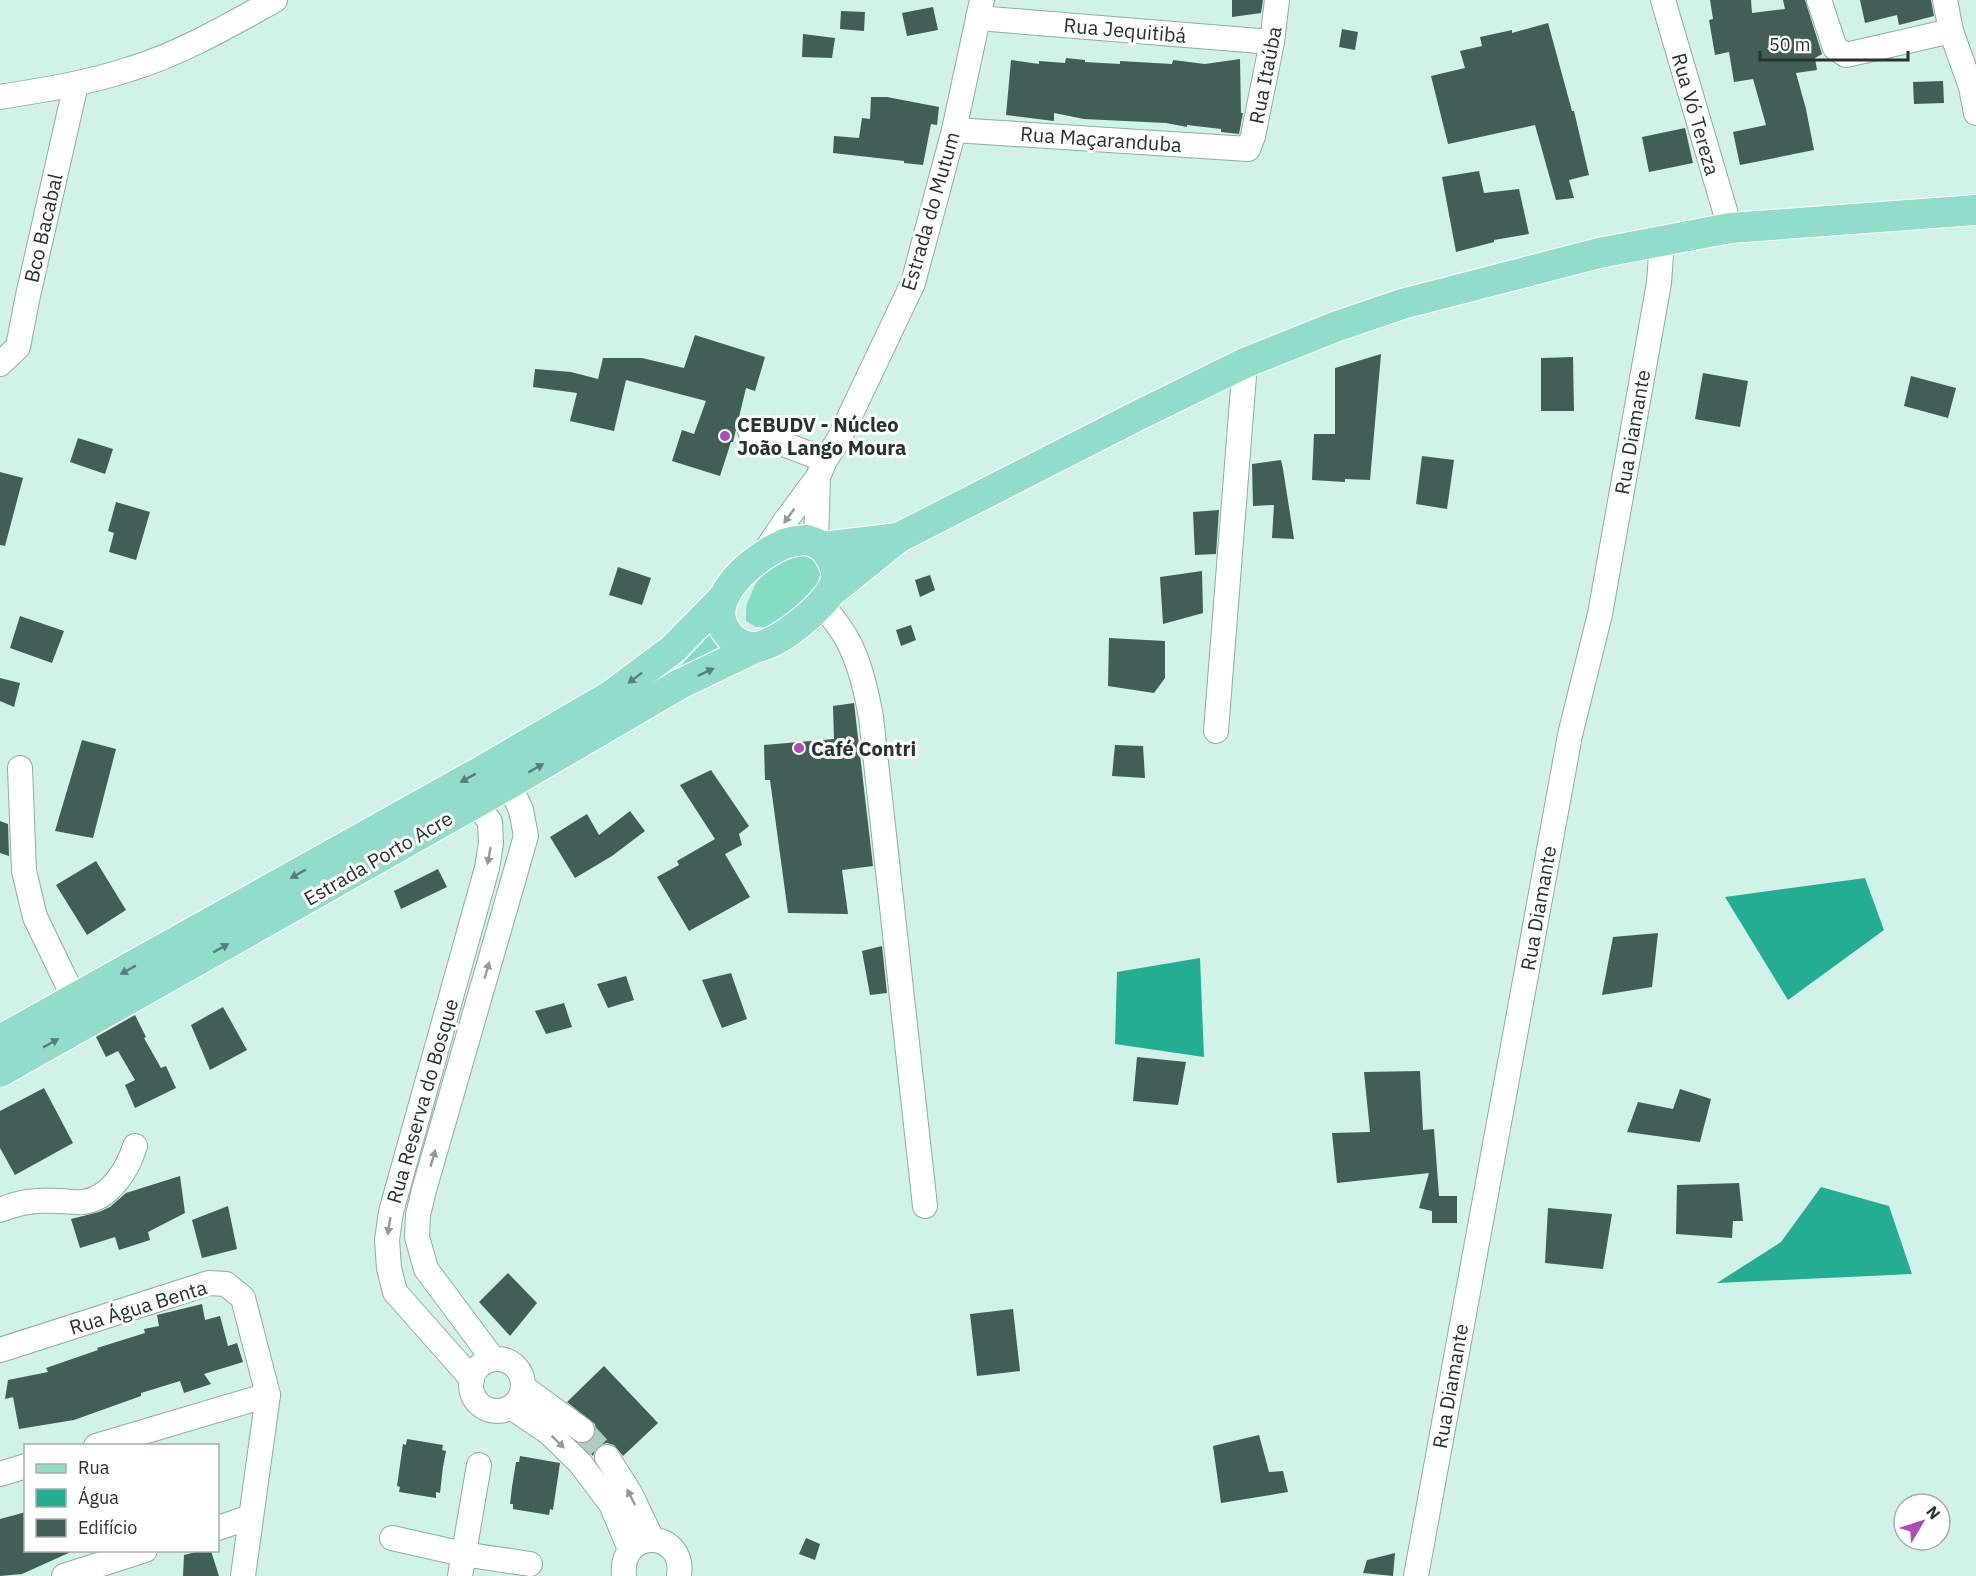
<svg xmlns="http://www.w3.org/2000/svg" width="1976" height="1576" font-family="'IBM Plex Sans',sans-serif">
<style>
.green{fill:#85dcc5}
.water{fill:#23ae92}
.building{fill:#415f57}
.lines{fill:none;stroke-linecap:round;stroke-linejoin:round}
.minor-tunnel{stroke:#aeccc2;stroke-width:24;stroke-dasharray:24 12;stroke-linecap:butt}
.minor-casing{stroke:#8dada3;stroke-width:26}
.major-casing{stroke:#fff;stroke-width:32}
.minor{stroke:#fff;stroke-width:24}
.major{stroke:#92dccb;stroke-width:30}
.oneway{fill:#929997}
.oneway2{fill:#577f75}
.poi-dot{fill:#ad4db5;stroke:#fff;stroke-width:2}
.labels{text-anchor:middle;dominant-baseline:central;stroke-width:6;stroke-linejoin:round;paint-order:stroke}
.street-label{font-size:20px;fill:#26332f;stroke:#fff}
.poi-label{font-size:20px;font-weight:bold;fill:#26332f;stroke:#fff;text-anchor:start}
</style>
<rect width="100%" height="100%" fill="#d0f2e7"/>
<!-- green -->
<g class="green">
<path d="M805 555 818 562 820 575 815 591 803 606 768 627H756L746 621V606L755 585 766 570 787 556Z"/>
<path d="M716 628 731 648 671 676Z"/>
</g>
<!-- water -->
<g class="water">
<path d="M1865 878 1884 930 1788 1000 1725 897Z"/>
<path d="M1200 958 1204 1057 1115 1044 1117 972Z"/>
<path d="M1821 1187 1889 1206 1912 1274 1717 1283 1781 1242Z"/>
</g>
<!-- building -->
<g class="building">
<path d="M1232 0H1263L1261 13 1232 17Z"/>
<path d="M1710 0H1751L1752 13 1785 9 1783 0H1805L1822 54 1815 58 1817 70 1796 73 1806 109 1814 150 1740 165 1733 132 1766 125 1753 79 1734 82 1729 52 1715 55 1709 20 1713 19Z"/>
<path d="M1860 0H1931L1934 16 1899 25 1897 15 1865 23Z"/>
<path d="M933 7 938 30 907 36 902 13Z"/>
<path d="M841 11 865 12 864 31 840 29Z"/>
<path d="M1548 23 1572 111H1574L1589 175 1569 180 1574 198 1556 200 1535 125 1448 144 1431 76 1465 68 1460 51 1482 46 1480 37 1512 30V33Z"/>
<path d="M1342 29 1358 32 1355 50 1339 47Z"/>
<path d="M803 34 835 38 832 58 802 57Z"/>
<path d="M1066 58 1085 60V62L1120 64V61L1172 64 1173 60 1205 64 1240 59 1241 113H1243L1239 134 1221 132V129L1187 125V127L1166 123 1084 119 1054 113V121L1006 115 1011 60 1039 64V61L1065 63Z"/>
<path d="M1943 81 1944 103 1914 104 1913 82Z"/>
<path d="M871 97H887L939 107 937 125 931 124 923 165 904 163V161L833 153 834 136 859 138 862 118 870 119Z"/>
<path d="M1685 128 1693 163 1649 172 1642 137Z"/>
<path d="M1479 171 1484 193 1519 189 1529 234 1494 240V242L1456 252 1442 177Z"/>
<path d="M695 335 765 357 755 391 746 388 733 442H731L720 476 672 461 682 430 694 434 706 401 626 380 614 431 570 421 577 393 533 387 535 369 571 372 598 379 603 358H642L684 368Z"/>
<path d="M1381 354 1370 480 1345 479V482L1312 480 1314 434H1335V368Z"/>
<path d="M1573 357 1574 411H1541V358Z"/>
<path d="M1703 373 1748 381 1740 427 1695 419Z"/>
<path d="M1911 376 1956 388 1948 418 1904 406Z"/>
<path d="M78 438 113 449 105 474 70 462Z"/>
<path d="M1422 456 1454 460 1447 509 1416 504Z"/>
<path d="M1281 460 1283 469 1294 539 1272 538 1274 505 1253 506 1252 464Z"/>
<path d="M0 472 23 478 5 546 0 545Z"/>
<path d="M116 502 150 512 136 560 109 552 114 533 108 531Z"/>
<path d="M1219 510 1216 554 1195 555 1193 512Z"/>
<path d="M618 567 651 578 642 605 609 595Z"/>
<path d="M1202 571 1203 613 1163 624 1160 577Z"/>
<path d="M930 575 935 590 920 597 915 580Z"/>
<path d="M20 616 64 631 52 663 10 648Z"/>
<path d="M911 625 916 640 901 646 896 630Z"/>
<path d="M1109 638 1165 641V678L1154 693 1108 686Z"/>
<path d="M0 678 20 683 14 707 0 701Z"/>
<path d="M854 703 873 866 842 870 848 914 788 913 770 780H765L764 745 834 739 833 706Z"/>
<path d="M82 740 116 749 93 838 55 831Z"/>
<path d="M1115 745 1143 746 1145 778 1112 776Z"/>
<path d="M711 770 749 826 739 834 742 845 725 854 750 897 689 931 657 877 679 865 677 861 715 839 680 785Z"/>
<path d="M630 811 645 831 612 856 575 878 550 837 587 814 599 835Z"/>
<path d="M0 821 8 824 9 856 0 853Z"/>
<path d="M96 861 126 910 87 935 56 885Z"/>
<path d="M438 869 447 887 401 909 394 891Z"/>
<path d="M1658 933 1652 987 1602 995 1613 937Z"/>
<path d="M882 946 887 993 870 995 862 951Z"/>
<path d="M731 973 747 1019 722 1028 702 980Z"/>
<path d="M626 976 634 1000 608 1008 597 984Z"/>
<path d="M564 1003 572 1027 546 1034 535 1011Z"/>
<path d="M223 1007 247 1050 210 1070 191 1025Z"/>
<path d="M135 1015 146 1037 144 1038 161 1068 166 1066 176 1088 135 1108 125 1085 135 1080 118 1051 106 1057 96 1037Z"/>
<path d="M1137 1057 1186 1062 1178 1105 1133 1101Z"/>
<path d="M1420 1071 1423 1130 1434 1129 1439 1196H1457V1223H1432V1211L1419 1208 1429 1173 1337 1183 1332 1133 1370 1132 1364 1072Z"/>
<path d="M44 1088 73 1143 15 1175 0 1148V1111Z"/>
<path d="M1680 1089 1711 1099 1700 1142 1627 1132 1638 1102 1673 1109Z"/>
<path d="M180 1176 185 1213 148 1232 150 1240 119 1250 115 1237 80 1248 71 1219 99 1212 110 1207 126 1193Z"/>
<path d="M1739 1183 1743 1221H1733L1732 1238 1676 1234 1677 1185Z"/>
<path d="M228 1206 237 1249 202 1258 192 1220Z"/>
<path d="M1548 1208 1612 1214 1603 1269 1545 1263Z"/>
<path d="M508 1273 537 1303 510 1336 479 1302Z"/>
<path d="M202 1304 205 1320 220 1316 228 1346 237 1343 243 1362 204 1374 211 1384 184 1393 180 1381 141 1393V1396L74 1420 19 1429 13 1397 5 1399 8 1380 48 1372 46 1368 98 1350 97 1348 145 1333 144 1329 159 1326 157 1315Z"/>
<path d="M1013 1309 1020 1371 977 1376 970 1314Z"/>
<path d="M604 1366 658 1423 623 1456 614 1445 607 1443 599 1445 595 1450 593 1456 581 1444 588 1443 594 1438 596 1431 595 1424 567 1402Z"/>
<path d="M1259 1435 1269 1472 1283 1471 1288 1492 1221 1503 1213 1446Z"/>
<path d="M407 1439 443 1445 442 1450 446 1451 443 1467 440 1493 436 1492V1498L399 1492 400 1487 397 1486 403 1444 406 1445Z"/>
<path d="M520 1456 560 1463 553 1510 550 1509 549 1515 513 1509V1504H510L512 1487 516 1462H519Z"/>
<path d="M26 1512V1551H73L22 1574 0 1576V1519Z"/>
<path d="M806 1538 820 1544 815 1560 799 1554Z"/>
<path d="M200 1551H211L219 1576H183L184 1555Z"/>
<path d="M1395 1553 1393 1576 1363 1573 1367 1560Z"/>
</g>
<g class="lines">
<!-- minor-tunnel -->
<path class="minor-tunnel" d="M582 1430 607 1457"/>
<!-- minor casing -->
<g class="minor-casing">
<g id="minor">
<path d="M1663 0 1730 228"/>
<path d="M1819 0 1835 48 1846 55 1951 31"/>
<path d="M1945 0 1951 31 1971 87 1976 113"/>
<path d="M978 18 1272 42"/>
<path d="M0 97C44 90 88 83 130 69 180 54 230 25 275 0"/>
<path d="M954 130 1248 149 1253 136 1272 42 1277 0"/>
<path d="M0 364 18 347 27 300 76 84"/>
<path d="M750 431 825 460"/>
<path d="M816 543 818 477"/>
<path d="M762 556 786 520 818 477 825 460 838 441 913 283 954 130 982 0"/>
<path d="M821 603C830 615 840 626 847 639 860 663 866 690 871 717L925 1206"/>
<path d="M1216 731 1245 363"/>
<path d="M20 768 24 871 35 917 75 1000"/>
<path d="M0 1210C22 1201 36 1200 60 1201 67 1201 76 1203 83 1202 110 1199 128 1169 135 1146"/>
<path d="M0 1350 209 1283 226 1284 243 1298 268 1395 243 1576"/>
<path d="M493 1359 426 1269 417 1237 418 1215 424 1190 526 836 521 810 509 784"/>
<circle cx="497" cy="1385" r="26"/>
<path d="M472 1379 395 1292 389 1268 387 1240 391 1212 487 868 491 843 490 822 476 803"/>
<path d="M523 1387 582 1430"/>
<path d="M511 1407 548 1432 580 1463 611 1504 630 1549"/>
<path d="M96 1446 268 1395"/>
<path d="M607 1457 630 1493 652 1539"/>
<path d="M0 1474 26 1466"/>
<path d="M218 1528 250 1517"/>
<path d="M392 1538 463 1554 530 1564"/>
<path d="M64 1576 145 1550"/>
<path d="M460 1576 479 1465"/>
<path d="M624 1576C619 1527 686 1529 679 1576"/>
<path d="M1416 1576 1570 735 1600 614 1659 283 1662 241"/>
</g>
</g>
<!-- major casing -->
<g class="major-casing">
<g id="major">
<path d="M807 540C818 543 826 548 831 559 836 567 838 576 834 585 827 605 775 648 753 647 744 647 735 642 729 635 699 602 752 559 780 546 789 541 797 541 807 540Z"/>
<path d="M823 547 898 538"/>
<path d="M831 592 898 538 1139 415 1245 363 1335 327 1402 304 1599 253 1730 228 1976 210"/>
<path d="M0 1040 483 770 610 696 673 649 725 596"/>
<path d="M0 1072 509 784 680 684 757 647"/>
</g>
</g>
<!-- minor -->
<use href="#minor" class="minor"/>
<!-- major -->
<use href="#major" class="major"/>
</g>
<!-- one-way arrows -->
<defs><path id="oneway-solid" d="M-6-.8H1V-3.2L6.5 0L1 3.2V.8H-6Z" transform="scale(1.5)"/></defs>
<g class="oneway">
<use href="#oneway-solid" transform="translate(789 516) rotate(126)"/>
<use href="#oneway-solid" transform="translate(489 856) rotate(100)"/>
<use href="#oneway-solid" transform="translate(487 970) rotate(-74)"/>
<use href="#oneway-solid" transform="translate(433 1158) rotate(-74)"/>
<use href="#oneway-solid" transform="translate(389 1226) rotate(99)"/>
<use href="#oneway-solid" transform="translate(558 1442) rotate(44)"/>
<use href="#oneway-solid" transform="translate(631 1497) rotate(-117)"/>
</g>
<g class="oneway2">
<use href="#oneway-solid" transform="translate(706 672) rotate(-25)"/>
<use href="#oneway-solid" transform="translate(635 678) rotate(143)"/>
<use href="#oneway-solid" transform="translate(536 768) rotate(-30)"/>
<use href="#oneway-solid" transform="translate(468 778) rotate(151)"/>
<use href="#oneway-solid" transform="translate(298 874) rotate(151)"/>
<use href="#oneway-solid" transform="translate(221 948) rotate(-29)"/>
<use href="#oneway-solid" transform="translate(128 970) rotate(151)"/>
<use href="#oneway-solid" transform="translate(51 1043) rotate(-29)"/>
</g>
<!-- markers -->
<g class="poi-dot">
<circle cx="725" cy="436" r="6"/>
<circle cx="799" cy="748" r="6"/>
</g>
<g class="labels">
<!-- street labels -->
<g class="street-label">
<text transform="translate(1125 30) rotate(5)">Rua Jequitibá</text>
<text transform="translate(1265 75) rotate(-79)">Rua Itaúba</text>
<text transform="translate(1696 114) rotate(74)">Rua Vó Tereza</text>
<text transform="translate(1101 139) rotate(4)">Rua Maçaranduba</text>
<text transform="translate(930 211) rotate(-74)">Estrada do Mutum</text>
<text transform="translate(43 228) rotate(-77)">Bco Bacabal</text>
<text transform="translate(1632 432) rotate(-80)">Rua Diamante</text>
<text transform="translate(378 858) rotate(-30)">Estrada Porto Acre</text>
<text transform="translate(1538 908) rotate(-80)">Rua Diamante</text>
<text transform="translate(422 1101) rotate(-74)">Rua Reserva do Bosque</text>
<text transform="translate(138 1307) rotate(-17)">Rua Água Benta</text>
<text transform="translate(1450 1386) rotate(-80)">Rua Diamante</text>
</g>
<!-- poi labels -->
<g class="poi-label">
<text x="737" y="424">CEBUDV - Núcleo<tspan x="737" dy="23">João Lango Moura</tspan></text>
<text x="811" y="748">Café Contri</text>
</g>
</g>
<!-- legend -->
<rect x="24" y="1444" width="195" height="108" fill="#ffffff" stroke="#a8adac" stroke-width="1.5"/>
<rect x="36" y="1464" width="30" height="9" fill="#92dccb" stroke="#a8adac" stroke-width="1.5"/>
<text x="78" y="1474" font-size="18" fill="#26332f">Rua</text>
<rect x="36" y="1489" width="30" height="18" fill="#23ae92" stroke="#a8adac" stroke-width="1.5"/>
<text x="78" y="1504" font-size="18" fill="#26332f">Água</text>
<rect x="36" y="1519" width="30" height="18" fill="#415f57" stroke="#a8adac" stroke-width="1.5"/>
<text x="78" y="1534" font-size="18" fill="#26332f">Edifício</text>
<!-- north arrow -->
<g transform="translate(1922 1522) rotate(51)"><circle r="28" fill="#ffffff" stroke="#a8adac" stroke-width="1.5"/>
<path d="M0-4.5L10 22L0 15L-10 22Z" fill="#ad4db5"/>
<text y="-9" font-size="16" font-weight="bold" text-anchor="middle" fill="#26332f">N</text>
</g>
<!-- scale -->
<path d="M1760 51v9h148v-9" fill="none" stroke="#26332f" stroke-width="3"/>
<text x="1769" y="51" font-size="18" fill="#26332f" stroke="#ffffff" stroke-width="4.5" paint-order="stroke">50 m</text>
</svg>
